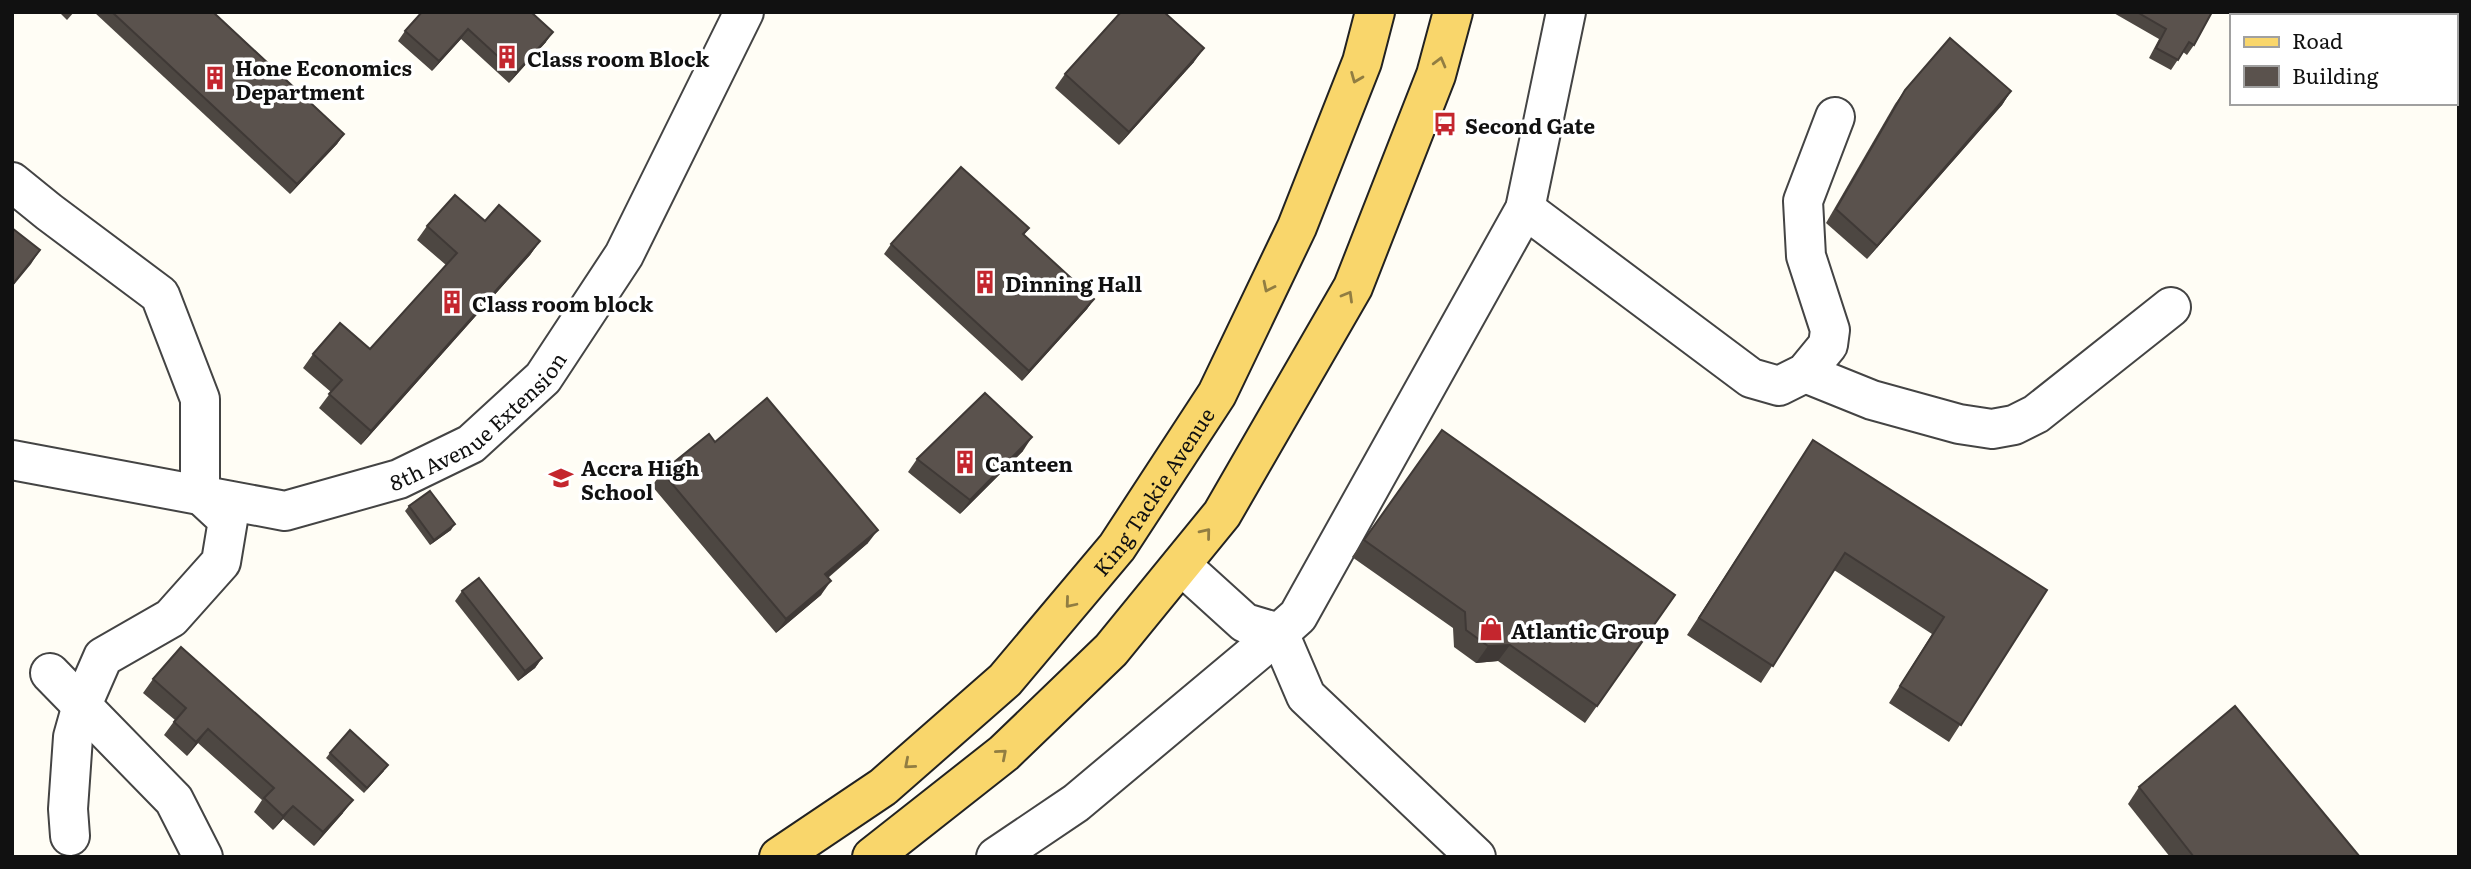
<svg xmlns="http://www.w3.org/2000/svg" width="2471" height="869" font-family="Literata,serif">
<style>
.lines{fill:none;stroke-linecap:round;stroke-linejoin:round}
.minor-casing{stroke:#444;stroke-width:42}
.major-casing{stroke:#222;stroke-width:42}
.minor{stroke:#fff;stroke-width:38}
.major{stroke:#f9d66b;stroke-width:38}
.wall{fill:#4d4742}
.shaded-wall{fill:#3f3936}
.building{fill:#5a524d;stroke:#3f3936;stroke-width:2}
.oneway{stroke:#917d42}
.labels{text-anchor:middle;dominant-baseline:central;stroke-width:7;stroke-linejoin:round;paint-order:stroke}
.poi-label{font-size:21px;font-weight:bold;fill:#111;stroke:#fff;text-anchor:start}
.street-label{font-size:21px;fill:#111;stroke:#fff}
</style>
<rect width="100%" height="100%" fill="#fffdf5"/>
<g class="lines">
<!-- minor casing -->
<g class="minor-casing">
<g id="minor">
<path d="M12 182 49 212 160 295 200 399V494L228 520 221 562 171 618 103 657 82 705 73 737 68 809 70 836"/>
<path d="M1525 209 1751 378 1779 386 1805 373 1828 345 1830 330 1806 256 1803 201 1835 117"/>
<path d="M1805 373 1872 400 1959 424 1992 429 2014 425 2036 414 2171 307"/>
<path id="s1" d="M12 460 285 511 399 479 471 444 543 378 624 255 744 12"/>
<path d="M1181 565 1245 623 1279 633 1298 616 1525 209 1566 12"/>
<path d="M50 673 174 800 203 857"/>
<path d="M996 857 1076 803 1279 633 1306 696 1476 857"/>
</g>
</g>
<!-- major casing -->
<g class="major-casing">
<g id="major">
<path id="s2" d="M779 857 883 787 1005 680 1117 547 1217 394 1297 227 1362 62 1375 12"/>
<path d="M872 857 1004 753 1111 650 1222 514 1353 287 1436 75 1453 12"/>
</g>
</g>
<!-- minor -->
<use href="#minor" class="minor"/>
<!-- major -->
<use href="#major" class="major"/>
</g>
<!-- wall -->
<g class="wall">
<path d="M59 12H74L67 20Z"/>
<path d="M94 12H213L344 134 337 144 290 194Z"/>
<path d="M422 12 546 42 509 83 461 39 432 71 398 41 405 31Z"/>
<path d="M2112 12H2212L2194 45 2187 55 2183 52 2171 70 2149 58 2159 39Z"/>
<path d="M1194 62 1119 145 1055 88 1065 74Z"/>
<path d="M1905 90 2011 91 2002 105 1867 259 1826 223 1895 104Z"/>
<path d="M485 221 540 241 530 255 361 445 319 408 331 392 303 368 313 354 370 349 446 265 417 240 427 226Z"/>
<path d="M1029 228 1024 235 1094 299 1087 309 1022 381 884 254 891 244Z"/>
<path d="M1442 430 1675 595 1585 723 1498 661 1476 663 1454 647 1453 628 1352 557Z"/>
<path d="M1813 440 2047 590 1949 742 1889 703 1932 634 1834 570 1761 683 1687 635Z"/>
<path d="M715 442 868 543 828 578 821 595 776 633 652 486 662 472Z"/>
<path d="M1023 451 960 514 908 472 917 459Z"/>
<path d="M409 506 451 530 430 545 405 511Z"/>
<path d="M462 591 542 658 535 668 518 681 455 601Z"/>
<path d="M153 679 343 813 314 846 283 819 273 830 254 812 262 800 198 743 187 756 164 735 175 720 143 693Z"/>
<path d="M330 753 384 771 364 793 326 758Z"/>
<path d="M2139 787 2360 857H2170L2128 804Z"/>
</g>
<!-- shaded-wall -->
<g class="shaded-wall">
<path d="M468 29 461 39 432 71 439 61Z"/>
<path d="M553 32 546 42 509 83 516 73Z"/>
<path d="M1204 48 1194 62 1119 145 1129 132Z"/>
<path d="M2011 91 2002 105 1867 259 1877 246Z"/>
<path d="M344 134 337 144 290 194 297 184Z"/>
<path d="M540 241 530 255 361 445 371 431Z"/>
<path d="M40 250 31 264 12 287V285Z"/>
<path d="M1094 299 1087 309 1022 381 1029 371Z"/>
<path d="M1032 437 1023 451 960 514 970 500Z"/>
<path d="M455 524 451 530 430 545 434 540Z"/>
<path d="M878 530 868 543 815 588 825 574Z"/>
<path d="M831 581 821 595 776 633 786 619Z"/>
<path d="M1510 645 1498 661 1476 663 1488 646Z"/>
<path d="M542 658 535 668 518 681 525 671Z"/>
<path d="M208 729 198 743 187 756 196 742Z"/>
<path d="M353 800 343 813 314 846 323 832Z"/>
<path d="M293 806 283 819 273 830 283 816Z"/>
</g>
<!-- building -->
<g class="building">
<path d="M112 12H213L344 134 297 184Z"/>
<path d="M422 12H531L553 32 516 73 468 29 439 61 405 31Z"/>
<path d="M1121 12H1164L1204 48 1129 132 1065 74Z"/>
<path d="M2137 12H2212L2194 45 2189 42 2178 60 2156 48 2166 29Z"/>
<path d="M2314 12H2350L2348 16H2319L2314 13Z"/>
<path d="M1950 38 2011 91 1877 246 1836 209 1905 90Z"/>
<path d="M961 167 1029 228 1023 234 1094 299 1029 371 891 244Z"/>
<path d="M455 195 485 221 499 205 540 241 371 431 329 394 342 380 313 354 340 323 370 349 457 253 427 226Z"/>
<path d="M12 228 40 250 12 285Z"/>
<path d="M985 393 1032 437 970 500 917 459Z"/>
<path d="M767 398 878 530 825 574 831 581 786 619 662 472 709 434 715 442Z"/>
<path d="M1442 430 1675 595 1597 706 1510 645 1488 646 1466 630 1465 612 1364 540Z"/>
<path d="M1813 440 2047 590 1961 725 1900 686 1944 617 1845 553 1773 666 1699 618Z"/>
<path d="M430 491 455 524 434 540 409 506Z"/>
<path d="M479 578 542 658 525 671 462 591Z"/>
<path d="M181 647 353 800 323 832 293 806 283 816 264 798 274 788 208 729 196 742 174 722 186 708 153 679Z"/>
<path d="M2235 706 2360 857H2194L2139 787Z"/>
<path d="M350 730 388 765 367 788 330 753Z"/>
</g>
<!-- one-way arrows -->
<defs><path id="oneway-chevron" d="M-2-3.5L2.5 0L-2 3.5" fill="none" stroke-width="1.6" stroke-linecap="round" stroke-linejoin="round" transform="scale(1.75)"/></defs>
<g class="oneway">
<use href="#oneway-chevron" transform="translate(1440 62) rotate(-75)"/>
<use href="#oneway-chevron" transform="translate(1356 78) rotate(112)"/>
<use href="#oneway-chevron" transform="translate(1268 287) rotate(116)"/>
<use href="#oneway-chevron" transform="translate(1348 296) rotate(-60)"/>
<use href="#oneway-chevron" transform="translate(1206 533) rotate(-51)"/>
<use href="#oneway-chevron" transform="translate(1070 603) rotate(130)"/>
<use href="#oneway-chevron" transform="translate(1002 754) rotate(-41)"/>
<use href="#oneway-chevron" transform="translate(909 764) rotate(139)"/>
</g>
<!-- icons -->
<defs>
<g id="building-bare" transform="scale(1.89)"><path d="M-4-6H4V6H1V3H-1V6H-4ZM-2.5-4.3h1.7v1.8h-1.7ZM.8-4.3h1.7v1.8H.8ZM-2.5-1h1.7V.8h-1.7ZM.8-1h1.7V.8H.8Z" fill="#c4262e" stroke="#fff" stroke-width="2.5" paint-order="stroke"/></g>
<g id="bus-bare" transform="scale(1.89)"><path d="M-5-6H5V4H4V6H2V4H-2V6H-4V4H-5ZM-3.5-4V0h7V-4ZM-3.5 1.2v1.5H-2V1.2ZM2 1.2v1.5H3.5V1.2Z" fill="#c4262e" stroke="#fff" stroke-width="2.5" paint-order="stroke"/></g>
<g id="school-bare" transform="scale(1.89)"><path d="M0-5L7-2L0 1L-7-2ZM-4 1L0 2.5L4 1V4Q0 6-4 4Z" fill="#c4262e" stroke="#fff" stroke-width="2.5" paint-order="stroke"/></g>
<g id="shop-bare" transform="scale(1.89)"><path d="M-5-2.5h2.3a2.7 3.5 0 0 1 5.4 0H5L5.5 6h-11ZM-1.5-2.5h3a1.5 2.3 0 0 0-3 0Z" fill="#c4262e" stroke="#fff" stroke-width="2.5" paint-order="stroke"/></g>
</defs>
<g fill-rule="evenodd">
<use href="#building-bare" x="507" y="57"/>
<use href="#building-bare" x="215" y="78"/>
<use href="#bus-bare" x="1445" y="124"/>
<use href="#building-bare" x="985" y="282"/>
<use href="#building-bare" x="452" y="302"/>
<use href="#building-bare" x="965" y="462"/>
<use href="#school-bare" x="561" y="478"/>
<use href="#shop-bare" x="1491" y="629"/>
</g>
<g class="labels">
<!-- poi labels -->
<g class="poi-label">
<text x="527" y="57">Class room Block</text>
<text x="235" y="66">Hone Economics<tspan x="235" dy="24">Department</tspan></text>
<text x="1465" y="124">Second Gate</text>
<text x="1005" y="282">Dinning Hall</text>
<text x="472" y="302">Class room block</text>
<text x="985" y="462">Canteen</text>
<text x="581" y="466">Accra High<tspan x="581" dy="24">School</tspan></text>
<text x="1511" y="629">Atlantic Group</text>
</g>
<!-- street labels -->
<g class="street-label">
<text stroke="none"><textPath href="#s1" startOffset="495">8th Avenue Extension</textPath></text>
<text stroke="none"><textPath href="#s2" startOffset="528">King Tackie Avenue</textPath></text>
</g>
</g>
<!-- border -->
<rect width="2471" height="869" fill="none" stroke="#111111" stroke-width="28"/>
<!-- legend -->
<rect x="2230" y="14" width="228" height="91" fill="#ffffff" stroke="#a0a0a0" stroke-width="2"/>
<rect x="2244" y="37" width="35" height="10" fill="#f9d66b" stroke="#a0a0a0" stroke-width="2"/>
<text x="2292" y="49" font-size="21" fill="#111111">Road</text>
<rect x="2244" y="66" width="35" height="21" fill="#5a524d" stroke="#a0a0a0" stroke-width="2"/>
<text x="2292" y="84" font-size="21" fill="#111111">Building</text>
</svg>
